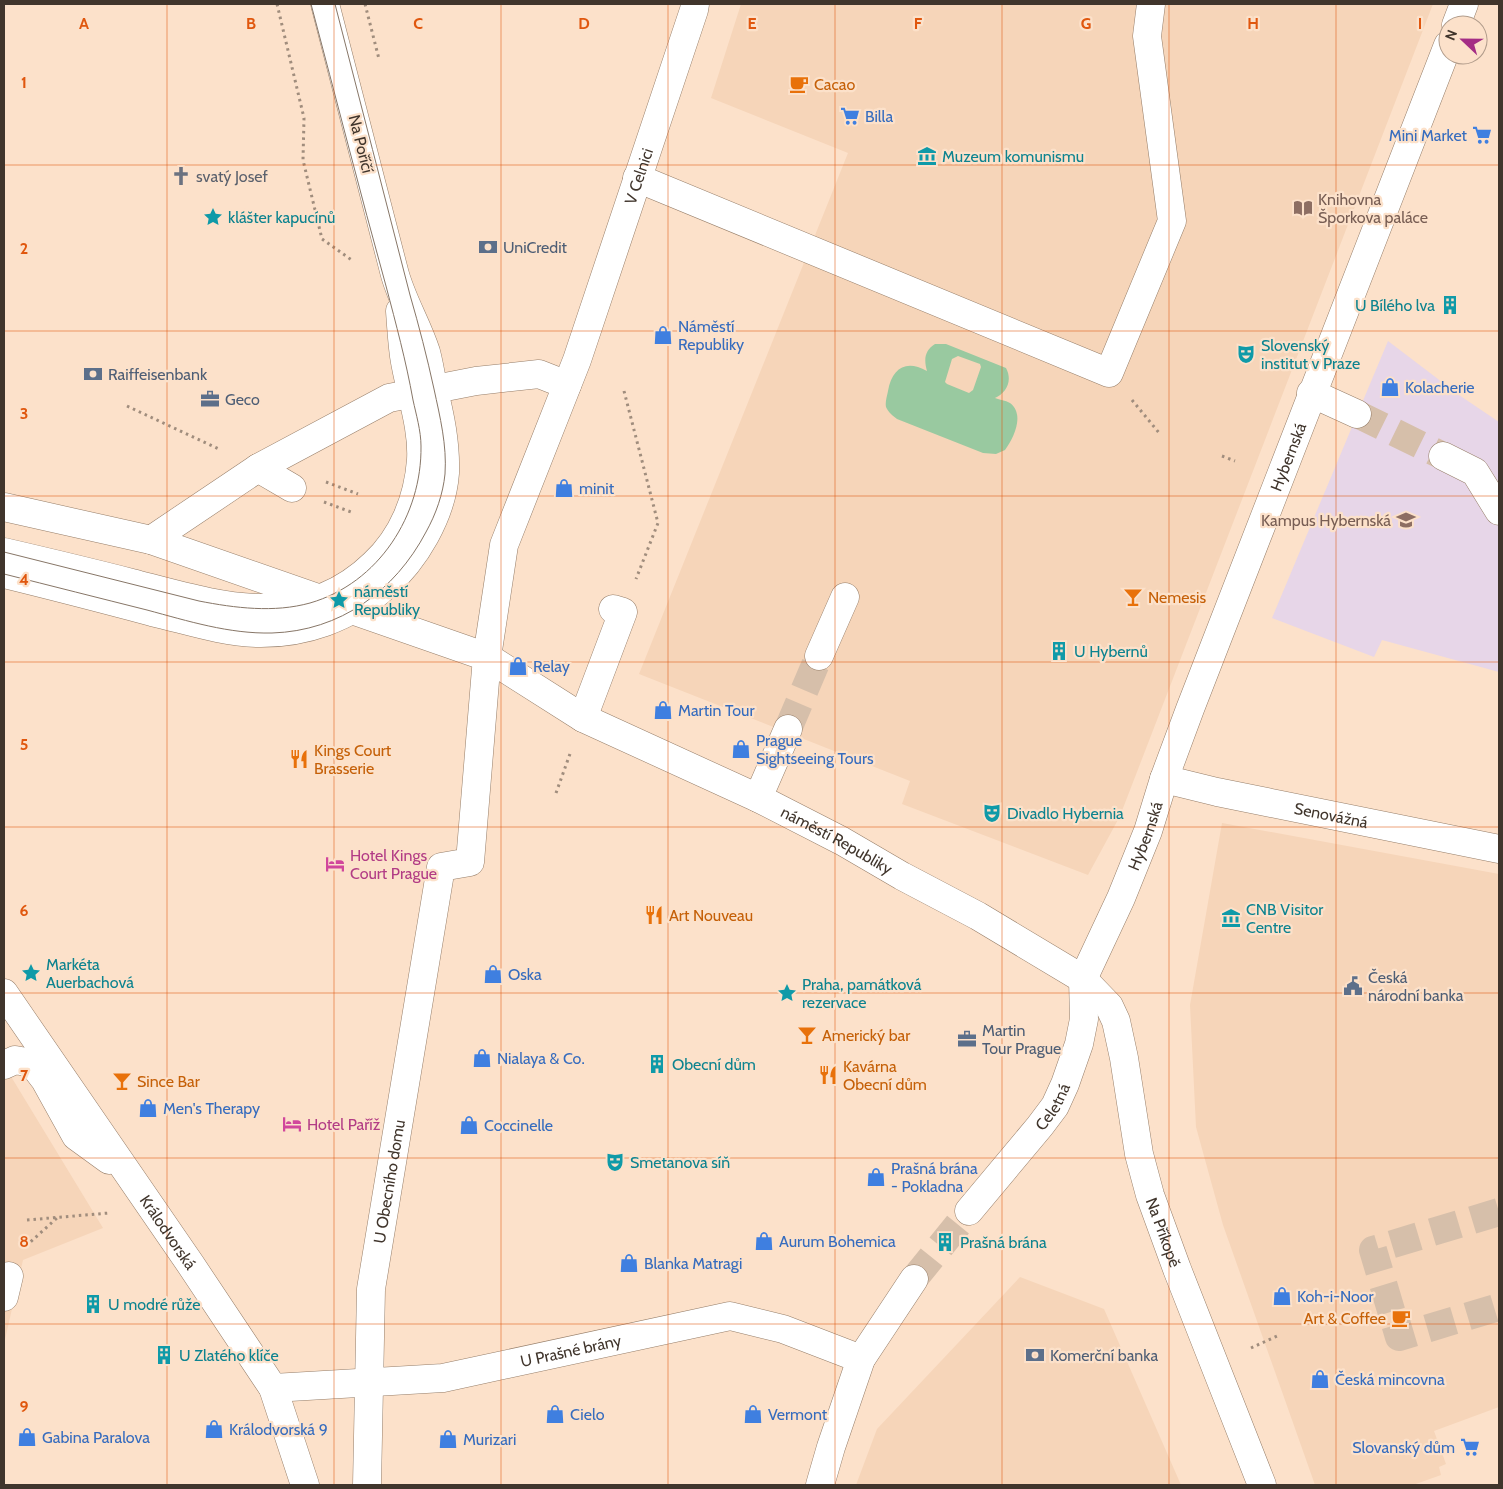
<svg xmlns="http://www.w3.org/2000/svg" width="1503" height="1489" font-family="Cabin,sans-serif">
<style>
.built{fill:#f6d5b9}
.education{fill:#e7d6e8}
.green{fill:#99c9a0;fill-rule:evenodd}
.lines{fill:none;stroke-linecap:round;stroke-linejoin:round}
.minor-tunnel{stroke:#d6bfaa;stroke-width:28;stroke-dasharray:28 14;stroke-linecap:butt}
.minor-casing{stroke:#967e69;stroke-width:29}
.path{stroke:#a08d7d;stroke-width:3;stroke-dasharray:2.5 4;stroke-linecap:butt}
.minor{stroke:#fff;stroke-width:28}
.tram{stroke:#877667;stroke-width:1}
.grid{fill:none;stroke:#e0570e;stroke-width:1;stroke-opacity:0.55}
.labels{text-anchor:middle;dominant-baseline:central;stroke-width:4.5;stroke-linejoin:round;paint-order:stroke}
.food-label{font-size:16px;fill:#c56008;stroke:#fce1ca;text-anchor:start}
.shop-label{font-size:16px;fill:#366cbe;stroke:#fce1ca;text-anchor:start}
.street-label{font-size:16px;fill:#40352c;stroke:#fce1ca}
.culture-label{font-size:16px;fill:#0d838f;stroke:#fce1ca;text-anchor:start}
.worship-label{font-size:16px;fill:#5b616d;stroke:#fce1ca;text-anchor:start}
.education-label{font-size:16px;fill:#785e54;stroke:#fce1ca;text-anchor:start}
.service-label{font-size:16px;fill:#4e5e75;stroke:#fce1ca;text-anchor:start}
.hotel-label{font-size:16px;fill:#b23c85;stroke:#fce1ca;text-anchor:start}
.grid-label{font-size:16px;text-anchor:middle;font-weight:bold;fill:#e0570e;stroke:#fce1ca;stroke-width:4.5;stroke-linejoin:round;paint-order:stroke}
</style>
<rect width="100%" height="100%" fill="#fce1ca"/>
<!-- built -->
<g class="built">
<path d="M741 4H1433L1120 816 1088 875 902 804 910 781 639 674 848 153 711 98Z"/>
<path d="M1222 823 1499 874V1407L1434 1431 1446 1464 1439 1467 1441 1475 1413 1485H1315L1223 1225 1196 1127 1190 1005Z"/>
<path d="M4 1065 103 1228 23 1260 4 1344Z"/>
<path d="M1020 1277 1104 1309 1181 1485H856L877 1429Z"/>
</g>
<!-- education -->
<path class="education" d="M1388 341 1459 395 1499 422V672L1382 640 1374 657 1272 618Z"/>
<!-- green -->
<path class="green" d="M935 344H946L1006 368C1013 381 1006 393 995 398 1000 400 1005 400 1010 403 1025 414 1014 438 1005 450L996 454 983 453 897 419C893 416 888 412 886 407 885 402 887 396 888 391 892 368 906 359 927 371 924 360 924 351 935 344ZM958 356 980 364 981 367 973 390 969 393 947 384 945 382 952 359Z"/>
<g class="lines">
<!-- minor-tunnel -->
<g class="minor-tunnel">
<path d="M1357 414 1443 456"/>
<path d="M788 729 819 656"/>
<path d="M1499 1212 1373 1250 1399 1337 1499 1307"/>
<path d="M914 1279 969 1211"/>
</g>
<!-- minor casing -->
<g class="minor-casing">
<g id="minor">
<path d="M1456 25 1464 4"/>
<path d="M637 178 1109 373 1172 221 1147 36 1151 4"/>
<path d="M1311 393 1357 414"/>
<path d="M1443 456 1475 472 1499 511"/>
<path d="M258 468 389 398 476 381 539 374 567 385"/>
<path id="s1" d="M4 507 151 540 487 657 583 718 758 798 842 841 902 876 978 916 1083 979 1109 1006 1116 1021 1124 1058 1139 1154 1150 1195 1177 1269 1262 1485"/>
<path d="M151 540 258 468 292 488"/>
<path d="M4 552C47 562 89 572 132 583 217 605 302 634 374 564 403 537 418 499 421 460 423 425 409 390 404 356 402 341 401 326 400 311"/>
<path d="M4 574C53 586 103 599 152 612 187 620 222 632 257 633 304 634 349 618 384 587 415 560 442 515 445 473 446 443 440 415 433 387 431 375 429 363 426 352 417 324 401 299 394 271 371 182 348 93 325 4"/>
<path d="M819 656 845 597"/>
<path d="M583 718 623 612 613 609"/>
<path id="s2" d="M1164 779 1217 792 1499 849"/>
<path d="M758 798 788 729"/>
<path id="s3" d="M4 993 191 1265 273 1388 305 1485"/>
<path d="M4 1065 15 1060 32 1063 45 1080 76 1136 109 1160"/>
<path id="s4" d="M969 1211 1040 1126 1055 1106 1065 1084 1079 1044 1084 1019 1083 979 1121 898 1148 831 1164 779 1190 709 1448 45"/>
<path d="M4 1297 9 1276"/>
<path id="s5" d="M273 1388 443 1378 730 1316 783 1329 861 1359"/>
<path id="s6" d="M367 1485 371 1289 441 867 470 862 487 657 504 545 577 360 694 10 695 4"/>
<path d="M820 1485 831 1447 861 1359 914 1279"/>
</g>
</g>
<!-- path -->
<g class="path">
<path d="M277 4 304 118 303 160 322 239 353 261"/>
<path d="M365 4 379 59"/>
<path d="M624 391 658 523 636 579"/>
<path d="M1132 400 1160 434"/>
<path d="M127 406 219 449"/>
<path d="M1222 456 1235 461"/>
<path d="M326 482 358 494"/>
<path d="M324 502 351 512"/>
<path d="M556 793 571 751"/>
<path d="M27 1220 109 1213"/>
<path d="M26 1246 58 1217"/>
<path d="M1251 1348 1277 1336"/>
</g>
<!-- minor -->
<use href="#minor" class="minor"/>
<!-- tram -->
<g class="tram">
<path d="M4 552 199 601C235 608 274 613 310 603 379 583 422 515 421 446 421 431 416 414 413 400 406 361 396 324 386 286 360 192 336 98 311 4"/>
<path d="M4 574C52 586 99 598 147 610 188 621 229 634 272 633 340 631 395 591 426 532 436 514 443 494 445 474 447 445 440 417 434 389 427 357 419 326 410 295 385 198 360 101 335 4"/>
</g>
</g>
<!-- grid -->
<path class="grid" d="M167 4V1485M334 4V1485M501 4V1485M668 4V1485M835 4V1485M1002 4V1485M1169 4V1485M1336 4V1485M4 165H1499M4 331H1499M4 496H1499M4 662H1499M4 827H1499M4 993H1499M4 1158H1499M4 1324H1499"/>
<!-- icons -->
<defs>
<g id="cafe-bare" transform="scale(1.5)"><path d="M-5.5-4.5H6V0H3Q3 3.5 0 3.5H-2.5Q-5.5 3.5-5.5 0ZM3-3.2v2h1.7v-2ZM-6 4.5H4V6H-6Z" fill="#e8710a" stroke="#fce1ca" stroke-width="2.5" paint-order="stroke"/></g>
<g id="supermarket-bare" transform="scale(1.5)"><path d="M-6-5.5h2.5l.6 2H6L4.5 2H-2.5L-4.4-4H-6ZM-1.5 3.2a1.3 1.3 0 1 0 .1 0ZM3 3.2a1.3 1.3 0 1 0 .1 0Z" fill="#3f7fe0" stroke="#fce1ca" stroke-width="2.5" paint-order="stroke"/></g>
<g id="museum-bare" transform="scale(1.5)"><path d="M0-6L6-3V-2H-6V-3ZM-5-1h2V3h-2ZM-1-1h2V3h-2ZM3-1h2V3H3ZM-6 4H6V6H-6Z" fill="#0f9aa8" stroke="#fce1ca" stroke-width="2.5" paint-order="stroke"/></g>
<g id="church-bare" transform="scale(1.5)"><path d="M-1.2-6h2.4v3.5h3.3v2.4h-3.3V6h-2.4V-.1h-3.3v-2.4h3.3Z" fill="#6b7280" stroke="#fce1ca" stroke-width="2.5" paint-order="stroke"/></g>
<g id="library-bare" transform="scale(1.5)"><path d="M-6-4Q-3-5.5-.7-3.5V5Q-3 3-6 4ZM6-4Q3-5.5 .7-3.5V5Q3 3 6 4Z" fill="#8d6e63" stroke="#fce1ca" stroke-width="2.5" paint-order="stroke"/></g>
<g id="sight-bare" transform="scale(1.5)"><path d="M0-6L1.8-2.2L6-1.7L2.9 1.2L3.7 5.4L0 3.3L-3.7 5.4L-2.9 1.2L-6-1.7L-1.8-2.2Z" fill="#0f9aa8" stroke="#fce1ca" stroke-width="2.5" paint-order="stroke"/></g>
<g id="bank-bare" transform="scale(1.5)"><path d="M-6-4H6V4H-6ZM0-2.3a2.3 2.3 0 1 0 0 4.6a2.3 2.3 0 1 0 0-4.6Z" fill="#5c6f8a" stroke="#fce1ca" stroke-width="2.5" paint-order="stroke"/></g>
<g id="building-bare" transform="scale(1.5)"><path d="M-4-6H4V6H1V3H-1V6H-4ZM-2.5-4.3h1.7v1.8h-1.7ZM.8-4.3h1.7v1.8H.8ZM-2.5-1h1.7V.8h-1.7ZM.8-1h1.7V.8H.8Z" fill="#0f9aa8" stroke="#fce1ca" stroke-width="2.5" paint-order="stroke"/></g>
<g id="shop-bare" transform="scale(1.5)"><path d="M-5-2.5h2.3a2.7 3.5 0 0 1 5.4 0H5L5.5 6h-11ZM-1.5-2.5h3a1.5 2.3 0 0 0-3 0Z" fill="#3f7fe0" stroke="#fce1ca" stroke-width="2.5" paint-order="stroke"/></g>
<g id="theatre-bare" transform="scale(1.5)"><path d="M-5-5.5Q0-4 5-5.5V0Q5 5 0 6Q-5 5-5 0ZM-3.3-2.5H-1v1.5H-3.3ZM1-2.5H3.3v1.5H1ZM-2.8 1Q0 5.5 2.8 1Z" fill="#0f9aa8" stroke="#fce1ca" stroke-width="2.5" paint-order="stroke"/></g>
<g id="office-bare" transform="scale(1.5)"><path d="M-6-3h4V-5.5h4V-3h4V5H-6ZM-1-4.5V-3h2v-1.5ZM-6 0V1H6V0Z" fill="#5c6f8a" stroke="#fce1ca" stroke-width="2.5" paint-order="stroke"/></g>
<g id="university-bare" transform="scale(1.5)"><path d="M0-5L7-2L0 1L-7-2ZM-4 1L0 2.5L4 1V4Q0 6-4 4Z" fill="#8d6e63" stroke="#fce1ca" stroke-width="2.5" paint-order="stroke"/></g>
<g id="bar-bare" transform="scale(1.5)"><path d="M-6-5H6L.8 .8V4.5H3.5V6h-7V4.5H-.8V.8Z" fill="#e8710a" stroke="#fce1ca" stroke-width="2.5" paint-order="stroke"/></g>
<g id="restaurant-bare" transform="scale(1.5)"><path d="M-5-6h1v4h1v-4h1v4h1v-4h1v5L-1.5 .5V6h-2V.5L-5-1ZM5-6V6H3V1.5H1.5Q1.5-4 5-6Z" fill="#e8710a" stroke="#fce1ca" stroke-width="2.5" paint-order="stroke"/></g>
<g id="hotel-bare" transform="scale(1.5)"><path d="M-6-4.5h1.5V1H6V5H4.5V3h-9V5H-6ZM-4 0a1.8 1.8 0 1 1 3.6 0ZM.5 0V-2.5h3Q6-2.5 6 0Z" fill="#d1479c" stroke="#fce1ca" stroke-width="2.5" paint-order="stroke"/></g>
<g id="civic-bare" transform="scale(1.5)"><path d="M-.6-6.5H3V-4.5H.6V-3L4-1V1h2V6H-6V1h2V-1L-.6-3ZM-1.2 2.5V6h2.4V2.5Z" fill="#5c6f8a" stroke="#fce1ca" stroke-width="2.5" paint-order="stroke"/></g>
</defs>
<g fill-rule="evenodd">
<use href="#cafe-bare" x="799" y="84"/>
<use href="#supermarket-bare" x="850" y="116"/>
<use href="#supermarket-bare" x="1482" y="135"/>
<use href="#museum-bare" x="927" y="156"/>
<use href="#church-bare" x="181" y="176"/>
<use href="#library-bare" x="1303" y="208"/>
<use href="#sight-bare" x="213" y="217"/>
<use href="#bank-bare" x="488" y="247"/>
<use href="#building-bare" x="1450" y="305"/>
<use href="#shop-bare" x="663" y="335"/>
<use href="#theatre-bare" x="1246" y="354"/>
<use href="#bank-bare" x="93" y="374"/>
<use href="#shop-bare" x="1390" y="387"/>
<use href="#office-bare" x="210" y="399"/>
<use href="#shop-bare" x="564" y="488"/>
<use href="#university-bare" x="1406" y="520"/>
<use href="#bar-bare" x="1133" y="597"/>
<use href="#sight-bare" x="339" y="600"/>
<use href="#building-bare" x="1059" y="651"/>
<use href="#shop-bare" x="518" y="666"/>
<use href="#shop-bare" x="663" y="710"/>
<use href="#shop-bare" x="741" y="749"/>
<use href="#restaurant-bare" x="299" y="759"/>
<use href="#theatre-bare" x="992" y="813"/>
<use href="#hotel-bare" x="335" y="864"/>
<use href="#restaurant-bare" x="654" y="915"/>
<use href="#museum-bare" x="1231" y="918"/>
<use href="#sight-bare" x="31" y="973"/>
<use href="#shop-bare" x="493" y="974"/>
<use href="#civic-bare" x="1353" y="986"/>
<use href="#sight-bare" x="787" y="993"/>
<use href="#bar-bare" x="807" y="1035"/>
<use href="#office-bare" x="967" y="1039"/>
<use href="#shop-bare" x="482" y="1058"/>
<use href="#building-bare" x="657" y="1064"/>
<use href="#restaurant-bare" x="828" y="1075"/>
<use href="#bar-bare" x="122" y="1081"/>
<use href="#shop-bare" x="148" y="1108"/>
<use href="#hotel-bare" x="292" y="1124"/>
<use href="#shop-bare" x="469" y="1125"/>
<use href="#theatre-bare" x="615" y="1162"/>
<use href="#shop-bare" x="876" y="1177"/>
<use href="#shop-bare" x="764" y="1241"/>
<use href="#building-bare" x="945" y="1242"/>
<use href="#shop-bare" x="629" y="1263"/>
<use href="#shop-bare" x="1282" y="1296"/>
<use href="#building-bare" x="93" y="1304"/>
<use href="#cafe-bare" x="1401" y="1318"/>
<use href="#building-bare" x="164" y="1355"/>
<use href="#bank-bare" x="1035" y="1355"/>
<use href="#shop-bare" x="1320" y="1379"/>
<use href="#shop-bare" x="555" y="1414"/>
<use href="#shop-bare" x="753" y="1414"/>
<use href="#shop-bare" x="214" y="1429"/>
<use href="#shop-bare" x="27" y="1437"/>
<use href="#shop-bare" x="448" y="1439"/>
<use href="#supermarket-bare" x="1470" y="1447"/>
</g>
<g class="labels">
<!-- food labels -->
<g class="food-label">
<text x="814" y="84">Cacao</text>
<text x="1148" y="597">Nemesis</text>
<text x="314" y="750">Kings Court<tspan x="314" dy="18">Brasserie</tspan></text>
<text x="669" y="915">Art Nouveau</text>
<text x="822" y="1035">Americký bar</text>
<text x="843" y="1066">Kavárna<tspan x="843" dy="18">Obecní dům</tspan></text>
<text x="137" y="1081">Since Bar</text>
<text x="1386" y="1318" text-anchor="end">Art &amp; Coffee</text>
</g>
<!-- shop labels -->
<g class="shop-label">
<text x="865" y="116">Billa</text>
<text x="1467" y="135" text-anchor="end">Mini Market</text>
<text x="678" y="326">Náměstí<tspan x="678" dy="18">Republiky</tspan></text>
<text x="1405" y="387">Kolacherie</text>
<text x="579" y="488">minit</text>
<text x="533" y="666">Relay</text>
<text x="678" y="710">Martin Tour</text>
<text x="756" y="740">Prague<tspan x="756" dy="18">Sightseeing Tours</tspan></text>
<text x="508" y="974">Oska</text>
<text x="497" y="1058">Nialaya &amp; Co.</text>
<text x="163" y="1108">Men's Therapy</text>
<text x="484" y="1125">Coccinelle</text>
<text x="891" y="1168">Prašná brána<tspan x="891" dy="18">- Pokladna</tspan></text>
<text x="779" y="1241">Aurum Bohemica</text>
<text x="644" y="1263">Blanka Matragi</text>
<text x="1297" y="1296">Koh-i-Noor</text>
<text x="1335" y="1379">Česká mincovna</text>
<text x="570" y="1414">Cielo</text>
<text x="768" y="1414">Vermont</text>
<text x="229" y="1429">Králodvorská 9</text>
<text x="42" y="1437">Gabina Paralova</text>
<text x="463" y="1439">Murizari</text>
<text x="1455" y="1447" text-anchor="end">Slovanský dům</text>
</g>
<!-- street labels -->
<g class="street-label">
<text transform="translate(361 144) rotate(76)">Na Poříčí</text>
<text stroke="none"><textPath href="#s6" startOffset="1365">V Celnici</textPath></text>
<text stroke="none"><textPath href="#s4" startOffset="829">Hybernská</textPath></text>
<text stroke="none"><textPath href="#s2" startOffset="171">Senovážná</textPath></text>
<text stroke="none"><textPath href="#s4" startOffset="424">Hybernská</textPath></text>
<text stroke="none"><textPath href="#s1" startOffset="902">náměstí Republiky</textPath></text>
<text stroke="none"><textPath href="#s4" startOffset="134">Celetná</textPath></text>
<text stroke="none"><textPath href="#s6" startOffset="305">U Obecního domu</textPath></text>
<text stroke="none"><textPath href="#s1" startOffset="1456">Na Příkopě</textPath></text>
<text stroke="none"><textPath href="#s3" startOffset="290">Králodvorská</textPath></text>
<text stroke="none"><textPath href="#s5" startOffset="301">U Prašné brány</textPath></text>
</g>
<!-- culture labels -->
<g class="culture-label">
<text x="942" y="156">Muzeum komunismu</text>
<text x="228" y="217">klášter kapucínů</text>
<text x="1435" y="305" text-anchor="end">U Bílého lva</text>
<text x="1261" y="345">Slovenský<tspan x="1261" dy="18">institut v Praze</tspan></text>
<text x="354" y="591">náměstí<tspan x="354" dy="18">Republiky</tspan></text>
<text x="1074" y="651">U Hybernů</text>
<text x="1007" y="813">Divadlo Hybernia</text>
<text x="1246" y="909">CNB Visitor<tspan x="1246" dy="18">Centre</tspan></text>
<text x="46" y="964">Markéta<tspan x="46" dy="18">Auerbachová</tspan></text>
<text x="802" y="984">Praha, památková<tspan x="802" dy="18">rezervace</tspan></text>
<text x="672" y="1064">Obecní dům</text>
<text x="630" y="1162">Smetanova síň</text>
<text x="960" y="1242">Prašná brána</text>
<text x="108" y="1304">U modré růže</text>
<text x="179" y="1355">U Zlatého klíče</text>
</g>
<!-- worship labels -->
<g class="worship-label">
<text x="196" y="176">svatý Josef</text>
</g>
<!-- education labels -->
<g class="education-label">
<text x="1318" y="199">Knihovna<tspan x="1318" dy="18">Šporkova paláce</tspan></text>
<text x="1391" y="520" text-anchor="end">Kampus Hybernská</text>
</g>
<!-- service labels -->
<g class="service-label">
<text x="503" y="247">UniCredit</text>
<text x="108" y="374">Raiffeisenbank</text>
<text x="225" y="399">Geco</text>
<text x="1368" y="977">Česká<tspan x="1368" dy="18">národní banka</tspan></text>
<text x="982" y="1030">Martin<tspan x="982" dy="18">Tour Prague</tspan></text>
<text x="1050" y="1355">Komerční banka</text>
</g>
<!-- hotel labels -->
<g class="hotel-label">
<text x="350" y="855">Hotel Kings<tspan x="350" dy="18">Court Prague</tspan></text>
<text x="307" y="1124">Hotel Paříž</text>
</g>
</g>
<g class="grid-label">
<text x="84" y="29">A</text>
<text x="251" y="29">B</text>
<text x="418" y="29">C</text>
<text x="584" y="29">D</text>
<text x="752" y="29">E</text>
<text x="918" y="29">F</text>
<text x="1086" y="29">G</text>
<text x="1253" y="29">H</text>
<text x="1420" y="29">I</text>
<text x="24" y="88">1</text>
<text x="24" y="254">2</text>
<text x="24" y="419">3</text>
<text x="24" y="585">4</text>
<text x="24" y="750">5</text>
<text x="24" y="916">6</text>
<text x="24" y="1081">7</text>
<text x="24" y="1247">8</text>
<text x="24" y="1412">9</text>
</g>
<!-- border -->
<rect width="1503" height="1489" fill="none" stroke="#40352c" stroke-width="10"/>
<!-- north arrow -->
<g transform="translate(1463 40) rotate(292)"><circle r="24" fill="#fce1ca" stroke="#b19c8b"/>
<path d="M0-4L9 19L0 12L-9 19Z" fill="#a42d85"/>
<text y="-8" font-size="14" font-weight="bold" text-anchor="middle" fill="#40352c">N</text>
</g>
</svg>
